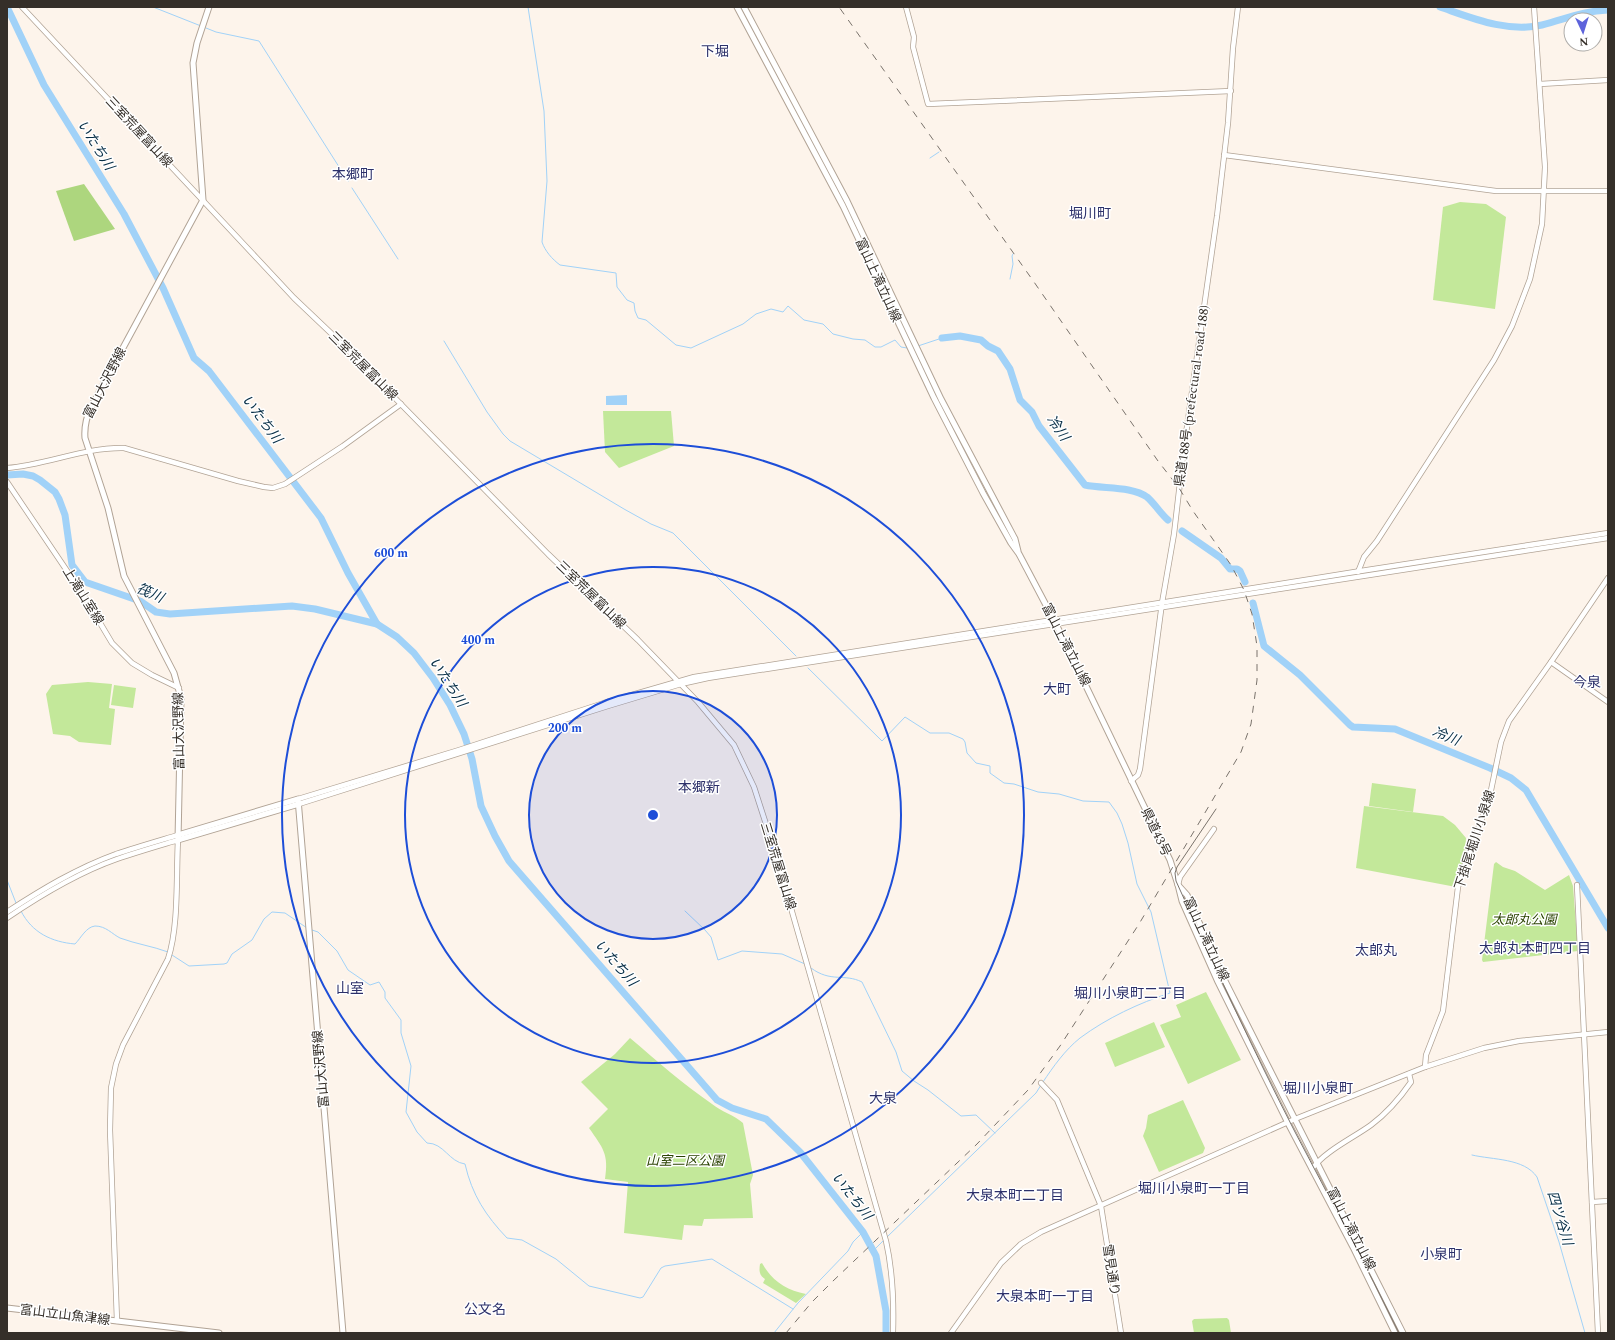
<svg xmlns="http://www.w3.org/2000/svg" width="1615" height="1340" font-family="Spectral,'Noto Sans JP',serif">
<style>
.green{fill:#c3e89a}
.forest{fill:#add67e}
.water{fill:#a1d2f8}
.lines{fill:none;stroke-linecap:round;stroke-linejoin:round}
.stream{stroke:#a1d2f8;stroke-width:1}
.river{stroke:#a1d2f8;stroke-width:7}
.secondary-casing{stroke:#b1a395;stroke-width:6}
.primary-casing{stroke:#b1a395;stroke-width:7}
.secondary{stroke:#fff;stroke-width:4.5}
.primary{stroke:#fff;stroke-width:5}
.tram{stroke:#7a736c;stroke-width:1}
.rail{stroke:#7a736c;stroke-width:1;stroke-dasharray:7 7;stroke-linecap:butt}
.ring{fill:none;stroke:#1d4ed8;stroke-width:2}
.labels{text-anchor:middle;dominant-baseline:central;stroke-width:3;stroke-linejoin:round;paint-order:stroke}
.street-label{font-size:13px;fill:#352f29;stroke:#fff}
.park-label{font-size:13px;font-style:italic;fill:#2b4302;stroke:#fff}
.neighbourhood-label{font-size:14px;fill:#2c306a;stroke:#fff}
.water-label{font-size:14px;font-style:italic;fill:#082f47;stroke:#fff}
.centre{fill:#1d4ed8;stroke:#fff;stroke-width:2}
.ring-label{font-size:12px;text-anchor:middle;font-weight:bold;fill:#1d4ed8;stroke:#fff;stroke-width:3;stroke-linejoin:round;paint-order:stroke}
</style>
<rect width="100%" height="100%" fill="#fdf4eb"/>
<!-- green -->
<g class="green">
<path d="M1460 202 1486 204 1506 217 1495 309 1433 300 1443 207Z"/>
<path d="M603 411H671L674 446 619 468 605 452Z"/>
<path d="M88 682 112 684 109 708 115 709 111 745 79 742 70 736 53 734 46 694 52 685Z"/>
<path d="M114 685 136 688 133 708 111 705Z"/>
<path d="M1372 783 1416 789 1413 812 1369 806Z"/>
<path d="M1364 806 1443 816 1455 825 1466 838 1465 856 1456 887 1356 868Z"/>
<path d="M1496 862 1503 867 1515 871 1545 890 1569 875 1573 886 1578 951 1483 962 1482 960 1494 864Z"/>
<path d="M1206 992 1241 1060 1188 1084 1160 1025 1181 1017 1176 1005Z"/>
<path d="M1154 1022 1165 1047 1115 1067 1105 1043Z"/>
<path d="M630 1038C657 1061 683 1084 712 1104 722 1112 734 1115 743 1123L753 1175 750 1184 753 1218 704 1219 702 1226 684 1225 682 1240 624 1233 628 1182 605 1179C609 1154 603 1148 589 1128L608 1109 581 1082 615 1054Z"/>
<path d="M1183 1100 1205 1148 1203 1153 1159 1172 1143 1136 1146 1128 1148 1115Z"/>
<path d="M762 1263C772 1281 786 1290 806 1294L796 1303 763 1283 765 1279C759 1275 759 1271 760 1264Z"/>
<path d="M1227 1318 1229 1320 1231 1333H1194L1192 1321 1194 1319Z"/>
</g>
<!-- forest -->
<path class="forest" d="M84 184 115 229 74 241 56 191Z"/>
<!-- water -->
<path class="water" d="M627 395V405H606V396Z"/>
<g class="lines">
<!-- stream -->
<g class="stream">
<path d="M153 7 201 26"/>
<path d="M528 7 544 111 547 181 542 242C545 251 552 259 560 265L616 273 617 287 627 300 634 303 635 311 638 318 646 320 676 345 691 348 743 324 756 314 771 309 783 312 788 306 804 320 823 324 833 334 853 339 865 340 875 347H881L895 340 901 347 907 348"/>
<path d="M206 28 216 32 259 41 348 181"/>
<path d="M930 158 939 152"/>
<path d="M352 188 398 259"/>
<path d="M1010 279 1013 264 1012 256 1013 254"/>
<path d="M444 341 487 412 503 434 510 441 624 509 651 524 673 533 796 656"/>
<path d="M918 346 942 338"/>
<path d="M808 668 882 741 905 717 930 733H949L963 739 965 742 967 753 976 763 990 766V773L1004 783 1014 784 1038 792 1059 794 1083 801 1109 802 1117 813 1122 824 1128 843 1137 884 1151 912 1170 993C1139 1003 1107 1018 1080 1038 1065 1050 1053 1067 1043 1082"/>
<path d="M7 880 16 903"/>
<path d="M21 911C32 933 52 942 75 944 81 938 86 927 95 926 106 926 112 934 120 938 136 944 152 946 168 952"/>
<path d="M685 911 705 930 711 937 718 960 742 951 782 954 805 964"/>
<path d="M312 930 318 932 337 951 348 970 370 985 379 982 385 992V998L401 1020V1033L411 1066 406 1112 417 1132 427 1143C444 1143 449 1162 465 1164 472 1195 486 1216 507 1238L522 1240 556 1259 589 1286 640 1298 643 1297 661 1268 665 1266 712 1259 793 1309"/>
<path d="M172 955 189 966 224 964 227 963 232 954 252 940 264 919 272 912 285 913 307 928"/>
<path d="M811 968C831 983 844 973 862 982L896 1052 902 1071 914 1081 928 1090 961 1116 976 1115 995 1133"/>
<path d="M1472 1155C1493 1160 1524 1158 1537 1177L1559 1242 1585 1333"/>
<path d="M887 1237 1005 1123 1036 1093 1041 1085"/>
<path d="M874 1250 883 1241"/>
<path d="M774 1333 798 1303 848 1251 853 1242 863 1232"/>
</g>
<!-- river -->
<g class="river">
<path d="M7 7 44 85 124 214 163 288 194 358 209 371 321 518 348 573 377 624 397 637 414 653 433 678 450 705 464 734 472 759 481 806 495 836 509 861 717 1100 732 1108 766 1119 800 1152 863 1232 876 1256 886 1311V1333"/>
<path d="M1440 7C1472 18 1507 33 1542 25 1566 19 1583 11 1608 10"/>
<path d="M942 338 960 336 981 340 988 346 998 351 1010 369 1020 400 1032 412 1039 426 1085 485C1103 489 1132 486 1147 497 1155 504 1160 513 1168 520"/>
<path d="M7 475 23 474 33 476 40 480 55 492 59 499 65 515 72 565 85 582 140 601 156 612 170 614 292 606 315 609 377 624"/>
<path d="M1182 531 1221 558 1230 569H1237L1240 571 1245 582"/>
<path d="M1253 603 1264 646 1300 675 1350 725 1353 727 1395 729 1490 768 1511 778 1526 790 1608 928"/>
</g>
<!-- secondary casing -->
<g class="secondary-casing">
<g id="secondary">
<path d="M22 7 294 298 334 336 548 554 638 640 698 702 734 745 754 787 775 852 886 1241C893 1272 894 1301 893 1333"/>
<path d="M906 7 914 37 913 47 928 104 1231 91"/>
<path d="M1540 84 1608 80"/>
<path d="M1224 155 1496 191H1608"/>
<path d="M7 468C47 465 84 447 124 448L238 481 264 487 273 488 285 484 343 446 401 404"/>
<path d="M7 482 84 596 112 643 132 663 152 675 179 688"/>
<path d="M1358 572 1364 557 1377 541 1494 360 1512 326 1530 279 1542 224 1545 167 1534 7"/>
<path d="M1551 662 1608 702"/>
<path d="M1131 781 1138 775 1140 769 1162 603 1174 534 1184 448 1217 216 1228 123 1233 48 1238 7"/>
<path d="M298 799 459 750 604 703 694 677 1367 570 1608 533"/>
<path d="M299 804 608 706 681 684 708 678 1608 538"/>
<path d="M1178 885 1180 877 1214 829"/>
<path d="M1577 885 1598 1333"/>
<path d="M7 912C41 890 77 868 116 854 137 847 158 841 178 835"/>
<path d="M7 918C41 895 77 873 117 859 137 852 158 846 178 840 176 876 179 926 168 959L123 1045 116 1064 111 1088 110 1130 117 1321"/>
<path d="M1425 1067 1426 1055 1443 1011 1458 887 1466 860 1489 800 1501 742 1509 721 1551 662 1608 578"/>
<path d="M1041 1083 1057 1100 1101 1206 1121 1333"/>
<path d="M1312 1169C1325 1151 1353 1138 1371 1125 1387 1113 1400 1098 1411 1082L1409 1074"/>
<path d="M1592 1202 1608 1201"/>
<path d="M951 1333 1001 1263 1021 1244 1041 1232 1295 1119 1425 1067 1484 1048 1519 1041 1608 1032"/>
</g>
</g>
<!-- primary casing -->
<g class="primary-casing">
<g id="primary">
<path d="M209 7 197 43 193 63 203 200 91 407C86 418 84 426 85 438L108 508 124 576 174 673 181 698 178 840 299 804"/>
<path d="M737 7 843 206 934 398 983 493 1011 543 1019 554 1056 624 1170 860 1178 885"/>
<path d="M744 7 847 201 941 399 1015 539 1018 551"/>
<path d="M178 835 298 799 343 1333"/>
<path d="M7 1308 219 1333"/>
<path d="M1395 1333 1353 1247 1288 1123 1218 982 1182 901 1178 885 1187 895 1224 979 1403 1333"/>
</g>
</g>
<!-- secondary -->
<use href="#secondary" class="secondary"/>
<!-- primary -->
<use href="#primary" class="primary"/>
<!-- tram -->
<path class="tram" d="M1216 809 1177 867 1175 873 1176 881C1214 965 1253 1050 1295 1132 1330 1199 1366 1265 1399 1333"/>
<!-- rail -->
<path class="rail" d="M786 1333 812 1302 833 1281 977 1144 1028 1090 1060 1046 1139 924 1241 752 1251 724 1257 680V646L1252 614 1244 590 1231 565 1193 511 1179 488 1158 461 1034 282 839 7"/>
</g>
<!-- distance rings -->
<circle cx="653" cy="815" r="124" fill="#1d4ed8" fill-opacity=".12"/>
<g class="ring">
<circle cx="653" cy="815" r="124"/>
<circle cx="653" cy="815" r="248"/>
<circle cx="653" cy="815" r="371"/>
</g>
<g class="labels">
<!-- street labels -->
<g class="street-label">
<text transform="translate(139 132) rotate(47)">三室荒屋富山線</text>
<text transform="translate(878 280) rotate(65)">富山上滝立山線</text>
<text transform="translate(363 366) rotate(45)">三室荒屋富山線</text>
<text transform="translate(105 383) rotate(-63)">富山大沢野線</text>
<text transform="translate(1192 396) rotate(-82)">県道188号 (prefectural road 188)</text>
<text transform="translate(591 595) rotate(44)">三室荒屋富山線</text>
<text transform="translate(83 596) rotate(58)">上滝山室線</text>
<text transform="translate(1066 645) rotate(63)">富山上滝立山線</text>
<text transform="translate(179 731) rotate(-91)">富山大沢野線</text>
<text transform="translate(1156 832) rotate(64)">県道43号</text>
<text transform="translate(1475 840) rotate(-72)">下掛尾堀川小泉線</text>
<text transform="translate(778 866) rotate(73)">三室荒屋富山線</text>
<text transform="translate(1206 939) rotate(65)">富山上滝立山線</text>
<text transform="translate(321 1069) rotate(-95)">富山大沢野線</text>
<text transform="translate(1351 1229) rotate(63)">富山上滝立山線</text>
<text transform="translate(1111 1270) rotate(81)">雪見通り</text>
<text transform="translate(65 1315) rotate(7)">富山立山魚津線</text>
</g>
<!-- park labels -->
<g class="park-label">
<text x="1524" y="920">太郎丸公園</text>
<text x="685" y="1161">山室二区公園</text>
</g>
<!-- neighbourhood labels -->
<g class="neighbourhood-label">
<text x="715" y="51">下堀</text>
<text x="353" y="174">本郷町</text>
<text x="1090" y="213">堀川町</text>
<text x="1587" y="682">今泉</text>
<text x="1057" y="689">大町</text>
<text x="699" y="787">本郷新</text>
<text x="1535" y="948">太郎丸本町四丁目</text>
<text x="1376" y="950">太郎丸</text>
<text x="350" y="988">山室</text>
<text x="1130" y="993">堀川小泉町二丁目</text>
<text x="1318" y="1088">堀川小泉町</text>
<text x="883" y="1098">大泉</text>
<text x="1194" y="1188">堀川小泉町一丁目</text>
<text x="1015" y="1195">大泉本町二丁目</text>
<text x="1441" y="1254">小泉町</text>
<text x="1045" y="1296">大泉本町一丁目</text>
<text x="485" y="1309">公文名</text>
</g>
<!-- water labels -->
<g class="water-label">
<text transform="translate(96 145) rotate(58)">いたち川</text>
<text transform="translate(262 419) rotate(53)">いたち川</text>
<text transform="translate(1058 428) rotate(55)">冷川</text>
<text transform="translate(150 593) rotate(24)">筏川</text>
<text transform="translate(448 682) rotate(57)">いたち川</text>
<text transform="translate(1446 736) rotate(22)">冷川</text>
<text transform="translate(616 963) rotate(49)">いたち川</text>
<text transform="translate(852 1196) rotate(52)">いたち川</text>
<text transform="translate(1560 1218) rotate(73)">四ツ谷川</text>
</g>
</g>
<circle cx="653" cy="815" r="6" class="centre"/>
<g class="ring-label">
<text x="391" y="557">600 m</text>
<text x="478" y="644">400 m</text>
<text x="565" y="732">200 m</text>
</g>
<!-- border -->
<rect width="1615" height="1340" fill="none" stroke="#352f29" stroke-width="16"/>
<!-- north arrow -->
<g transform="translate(1583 32) rotate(176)"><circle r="19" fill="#ffffff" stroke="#aeaca9"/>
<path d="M0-3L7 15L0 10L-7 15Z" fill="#5d63db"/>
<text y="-6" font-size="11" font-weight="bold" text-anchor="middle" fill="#352f29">N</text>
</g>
</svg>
